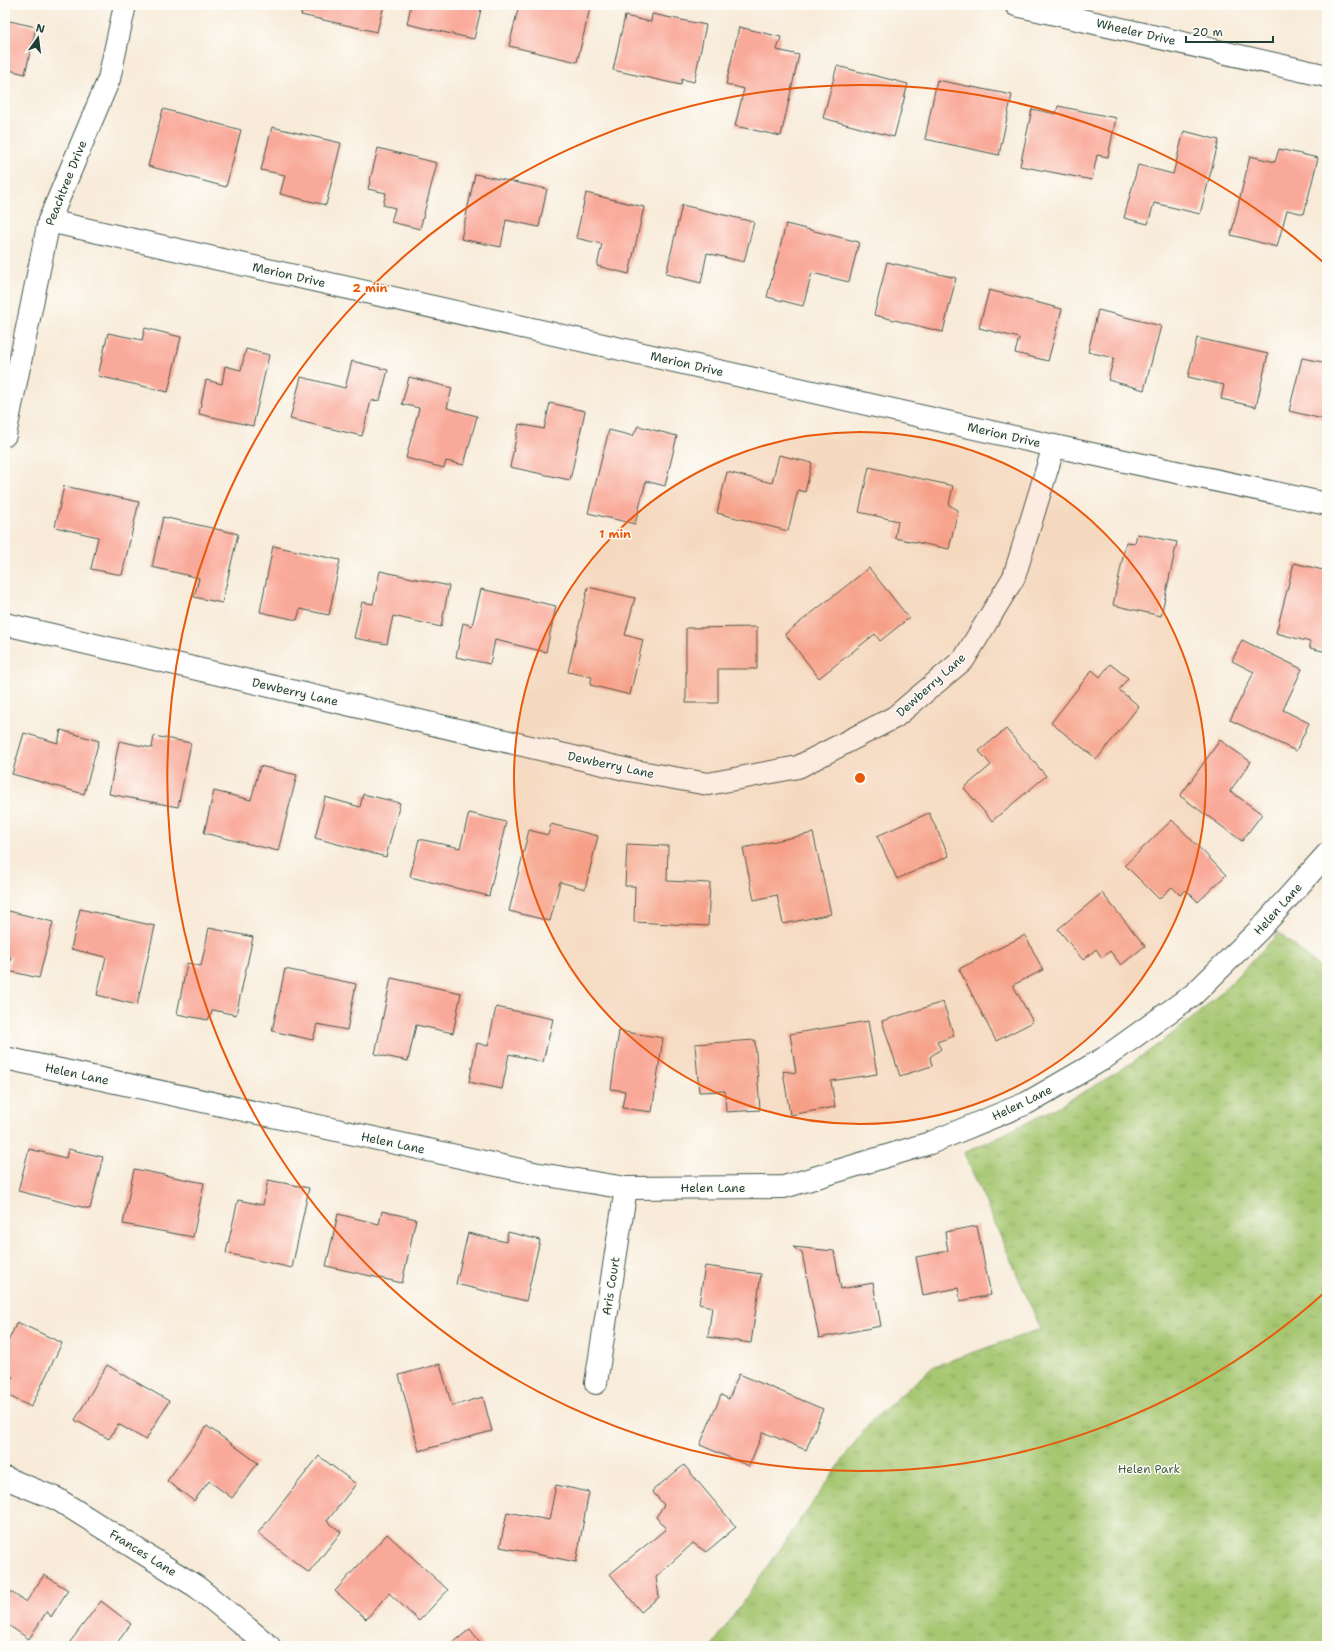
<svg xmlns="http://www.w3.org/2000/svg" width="1332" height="1651" font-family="'Shantell Sans',sans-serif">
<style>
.park{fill:url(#park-tufts);stroke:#628252}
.building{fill:#f9a999}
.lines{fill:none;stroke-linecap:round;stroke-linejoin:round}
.street-casing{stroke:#40574d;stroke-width:24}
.street{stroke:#fff;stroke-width:22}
.ring{fill:none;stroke:#e8590c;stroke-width:2}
.labels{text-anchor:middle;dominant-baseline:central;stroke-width:3;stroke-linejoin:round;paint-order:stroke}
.street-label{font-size:12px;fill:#1f3d34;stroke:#fdfcf7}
.park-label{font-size:12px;fill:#415f43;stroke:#fdfcf7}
.centre{fill:#e8590c;stroke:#fdfcf7;stroke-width:2}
.ring-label{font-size:12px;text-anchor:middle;font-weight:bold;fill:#e8590c;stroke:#fdfcf7;stroke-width:3;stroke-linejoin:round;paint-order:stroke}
</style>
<defs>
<pattern id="park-tufts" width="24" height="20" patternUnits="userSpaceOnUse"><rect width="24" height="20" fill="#a6c66f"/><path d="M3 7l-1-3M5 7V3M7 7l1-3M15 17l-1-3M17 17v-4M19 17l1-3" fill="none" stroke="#87a25c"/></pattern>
</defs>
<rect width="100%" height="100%" fill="#fdfcf7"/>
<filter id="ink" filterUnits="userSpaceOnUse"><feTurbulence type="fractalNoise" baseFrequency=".025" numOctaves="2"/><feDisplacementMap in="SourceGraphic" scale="8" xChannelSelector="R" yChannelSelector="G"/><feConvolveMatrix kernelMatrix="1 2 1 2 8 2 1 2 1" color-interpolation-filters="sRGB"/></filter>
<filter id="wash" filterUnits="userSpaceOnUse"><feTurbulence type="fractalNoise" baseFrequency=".012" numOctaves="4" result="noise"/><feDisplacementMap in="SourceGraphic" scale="16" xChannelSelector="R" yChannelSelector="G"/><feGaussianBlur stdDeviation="0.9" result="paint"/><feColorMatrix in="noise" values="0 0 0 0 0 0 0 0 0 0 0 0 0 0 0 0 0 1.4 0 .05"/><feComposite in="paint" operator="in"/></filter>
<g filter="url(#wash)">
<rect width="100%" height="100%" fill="#f8ebd9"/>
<!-- park -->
<path class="park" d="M1279 933 1327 974V1646H712L869 1423 934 1366 1041 1329 964 1153C1041 1117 1114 1080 1181 1027 1217 1000 1247 965 1279 933Z"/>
<g id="blocks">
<!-- building -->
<g class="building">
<path d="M304 5H384L377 32 301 15Z"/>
<path d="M411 5H482L474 39 407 24Z"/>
<path d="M519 5H576L590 8 577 62 509 46Z"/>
<path d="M652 14 706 25 694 82 682 79 681 85 613 70 625 16 651 22Z"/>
<path d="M5 20 36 27 25 74 5 69Z"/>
<path d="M739 27 781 37 777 50 799 55 781 136 735 126 744 89 726 84Z"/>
<path d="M837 66 908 84 894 137 823 118Z"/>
<path d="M937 80 1012 95 999 155 925 139Z"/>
<path d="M1058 106 1116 118 1108 157 1097 155 1092 180 1020 166 1032 109 1056 114Z"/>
<path d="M163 109 241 130 226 187 148 166Z"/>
<path d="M272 127 341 143 326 205 280 194 285 175 261 170Z"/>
<path d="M1184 131 1219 140 1200 214 1154 203 1148 224 1124 218 1138 165 1173 174Z"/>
<path d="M378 148 437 163 420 229 391 222 395 208 383 205 386 193 368 189Z"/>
<path d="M1279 149 1318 158 1304 214 1287 210 1277 247 1231 235 1250 156 1275 162Z"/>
<path d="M475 174 547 189 539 227 506 220 501 247 461 239Z"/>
<path d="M586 193 644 207 629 274 597 266 602 244 576 238Z"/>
<path d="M682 205 754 222 744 262 707 253 701 283 666 274Z"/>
<path d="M786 224 859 242 849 282 812 273 803 306 767 297Z"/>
<path d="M887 262 956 278 943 332 874 315Z"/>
<path d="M989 290 1062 309 1048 361 1015 353 1019 338 979 328Z"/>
<path d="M1098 310 1161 326 1144 390 1108 380 1114 358 1088 352Z"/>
<path d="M145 328 181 337 168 392 98 376 108 333 142 340Z"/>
<path d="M1197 338 1268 354 1256 407 1221 399 1224 385 1188 377Z"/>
<path d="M246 349 269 355 253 426 199 414 206 380 222 384 225 366 241 370Z"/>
<path d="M1302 358 1327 363V420L1289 411Z"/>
<path d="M352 361 388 370 380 400 371 401 362 436 290 419 301 377 345 388Z"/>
<path d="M409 377 452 388 447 408 477 416 464 465 446 461 444 468 406 458 419 408 402 404Z"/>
<path d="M550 403 585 411 570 480 510 467 519 424 544 429Z"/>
<path d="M638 426 677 436 665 486 646 481 635 524 588 513 609 430 633 436Z"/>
<path d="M779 455 812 463 805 492 798 490 788 531 717 513 727 472 772 483Z"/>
<path d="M869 467 953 486 949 505 958 510 949 549 895 538 898 521 859 512Z"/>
<path d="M64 486 139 502 122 575 91 569 98 537 55 527Z"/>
<path d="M163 517 238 534 222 603 194 597 199 578 152 567Z"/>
<path d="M1137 534 1177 542 1161 616 1113 605 1126 542 1135 543Z"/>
<path d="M273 546 340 560 329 615 300 609 297 620 260 612Z"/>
<path d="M1294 563 1327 571V599L1323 615 1327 616V652L1310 648V642L1276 633Z"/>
<path d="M869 568 909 618 880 641 875 634 819 678 785 634Z"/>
<path d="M380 571 449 586 441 627 393 616 387 644 354 638 362 602 373 604Z"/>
<path d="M588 587 635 598 625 635 643 640 630 695 590 685 592 677 568 672Z"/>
<path d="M481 589 556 606 546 652 495 640 490 664 456 657 463 623 472 626Z"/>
<path d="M757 627V669H718V703H686V628Z"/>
<path d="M1242 640 1302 669 1283 710 1309 723 1296 751 1230 720 1254 672 1232 661Z"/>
<path d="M1110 664 1128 678 1119 690 1139 706 1097 759 1051 723 1092 670 1100 677Z"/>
<path d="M1006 729 1046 776 992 821 964 788 991 765 979 751Z"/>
<path d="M61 730 99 741 84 794 12 774 24 733 58 743Z"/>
<path d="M154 736 191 743 178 807 109 794 119 741 152 748Z"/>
<path d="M1220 740 1251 762 1230 791 1262 814 1242 841 1180 796Z"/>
<path d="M260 766 297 775 278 851 204 833 214 791 251 800Z"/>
<path d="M363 794 400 803 386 857 315 838 325 797 360 807Z"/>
<path d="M469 813 506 822 489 896 410 877 419 839 460 848Z"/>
<path d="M929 813 949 856 897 879 877 836Z"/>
<path d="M1172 820 1226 875 1198 902 1186 890 1180 895 1172 887 1159 899 1125 865Z"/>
<path d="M551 824 598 836 585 889 560 882 550 921 509 911 529 830 548 835Z"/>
<path d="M813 833 831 914 783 924 777 895 754 900 743 848Z"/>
<path d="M627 844 668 846 667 881 710 883 708 926 634 922 635 886H625Z"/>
<path d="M1102 893 1145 946 1121 965 1110 951 1102 958 1096 949 1083 960 1058 929Z"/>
<path d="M80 909 155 926 137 1005 97 995 106 957 71 949Z"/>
<path d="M5 910 53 922 39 978 8 971 11 957 5 956Z"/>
<path d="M209 928 253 937 236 1015 213 1010 208 1020 177 1014 187 963 201 966Z"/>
<path d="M1025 935 1043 970 1013 985 1033 1022 996 1041 959 969Z"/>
<path d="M285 969 356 984 347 1030 317 1024 313 1040 272 1031Z"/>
<path d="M391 978 461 993 453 1033 416 1025 408 1061 375 1054Z"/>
<path d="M943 1002 954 1036 937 1042 941 1049 930 1057 932 1066 900 1076 882 1021Z"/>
<path d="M496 1007 553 1019 543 1062 509 1054 502 1089 469 1082 477 1043 488 1046Z"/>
<path d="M868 1021 877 1074 831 1081 835 1107 790 1115 783 1071 796 1073 790 1034Z"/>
<path d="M619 1031 663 1038 652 1112 622 1108 625 1091 611 1089Z"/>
<path d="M755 1040 760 1110 726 1112 725 1091 699 1092 695 1044Z"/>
<path d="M29 1149 66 1158 68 1149 103 1157 90 1209 18 1191Z"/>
<path d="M134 1169 204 1183 193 1237 123 1224Z"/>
<path d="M268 1180 309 1188 292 1268 226 1253 238 1200 263 1205Z"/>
<path d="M382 1211 416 1219 402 1283 326 1266 338 1214 379 1224Z"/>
<path d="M977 1226 991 1295 960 1301 958 1288 923 1295 916 1257 948 1251 945 1232Z"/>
<path d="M508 1232 540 1240 526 1301 456 1284 468 1233 506 1242Z"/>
<path d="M793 1247 834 1251 841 1289 873 1283 881 1326 819 1338 802 1253Z"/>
<path d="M705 1266 761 1274 751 1343 708 1337 712 1307 699 1304Z"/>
<path d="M17 1322 62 1343 31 1407 5 1394 13 1377 5 1373V1348Z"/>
<path d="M440 1364 452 1406 483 1397 492 1431 419 1451 399 1375Z"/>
<path d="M107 1365 169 1401 146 1440 118 1424 109 1439 75 1420Z"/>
<path d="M739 1374 823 1409 806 1450 763 1432 749 1466 700 1445 721 1395 729 1399Z"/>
<path d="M207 1426 258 1463 232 1498 209 1481 194 1501 167 1481Z"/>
<path d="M319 1456 356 1484 327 1521 341 1532 309 1573 258 1533Z"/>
<path d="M684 1465 736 1527 706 1552 693 1543 656 1577 659 1597 641 1612 610 1574 666 1529 656 1517 664 1505 652 1491Z"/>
<path d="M556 1485 589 1492 576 1562 500 1547 507 1512 549 1520Z"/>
<path d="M387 1534 448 1590 419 1621 389 1593 366 1619 335 1591Z"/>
<path d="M44 1575 68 1590 51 1617 47 1611 29 1639 5 1623V1588L26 1602Z"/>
<path d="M101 1601 131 1624 116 1644 119 1646H67Z"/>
<path d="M470 1629 483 1646H449Z"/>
</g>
</g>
</g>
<g filter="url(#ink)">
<use href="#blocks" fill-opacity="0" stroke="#40574d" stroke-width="1"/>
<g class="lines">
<!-- street casing -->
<g class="street-casing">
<g id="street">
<path d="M1016 5 1327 76"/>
<path d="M49 221 1054 446 1327 504"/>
<path d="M5 435 49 221 109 79 125 5"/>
<path d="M5 624 629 770 708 784 798 767 895 717 964 659 1014 577 1054 446"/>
<path d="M5 1058 534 1173 626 1188 784 1187 930 1143 1027 1103 1103 1059 1194 994 1259 930 1327 854"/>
<path d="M596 1383 626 1188"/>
<path d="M5 1478 57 1499 197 1587 269 1646"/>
</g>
</g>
<!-- street -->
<use href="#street" class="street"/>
</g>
</g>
<!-- distance rings -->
<circle cx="860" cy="778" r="346" fill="#e8590c" fill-opacity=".12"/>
<g class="ring">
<circle cx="860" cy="778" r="346"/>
<path d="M1324 1293A693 693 0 1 1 1324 263"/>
</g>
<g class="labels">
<!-- street labels -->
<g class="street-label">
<text transform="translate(1136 32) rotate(13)">Wheeler Drive</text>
<text transform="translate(66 183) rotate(-68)">Peachtree Drive</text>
<text transform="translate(289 275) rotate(13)">Merion Drive</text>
<text transform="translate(687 364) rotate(13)">Merion Drive</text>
<text transform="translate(1004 435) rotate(13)">Merion Drive</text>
<text transform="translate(931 685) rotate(-42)">Dewberry Lane</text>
<text transform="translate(295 692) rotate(13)">Dewberry Lane</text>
<text transform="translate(611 765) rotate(12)">Dewberry Lane</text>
<text transform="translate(1278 909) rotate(-48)">Helen Lane</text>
<text transform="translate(77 1074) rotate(12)">Helen Lane</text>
<text transform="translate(1022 1103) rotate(-26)">Helen Lane</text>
<text transform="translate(393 1143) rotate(12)">Helen Lane</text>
<text x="713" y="1188">Helen Lane</text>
<text transform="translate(611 1286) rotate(-81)">Aris Court</text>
<text transform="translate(143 1553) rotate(32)">Frances Lane</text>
</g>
<!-- park labels -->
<g class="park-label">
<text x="1149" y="1469">Helen Park</text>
</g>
</g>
<circle cx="860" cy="778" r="6" class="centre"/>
<g class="ring-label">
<text x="370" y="292">2 min</text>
<text x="615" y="538">1 min</text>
</g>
<!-- margin -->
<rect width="1332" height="1651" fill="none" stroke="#fdfcf7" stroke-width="20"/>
<!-- north arrow -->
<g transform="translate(38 38) rotate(14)" stroke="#fdfcf7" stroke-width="3" paint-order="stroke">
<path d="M0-3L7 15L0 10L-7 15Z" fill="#1f3d34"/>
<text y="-6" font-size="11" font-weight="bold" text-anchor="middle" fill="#1f3d34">N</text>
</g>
<!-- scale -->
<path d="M1186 36v6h87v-6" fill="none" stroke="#1f3d34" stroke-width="2"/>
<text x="1192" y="36" font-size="12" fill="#1f3d34" stroke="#fdfcf7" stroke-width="3" paint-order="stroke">20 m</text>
</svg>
